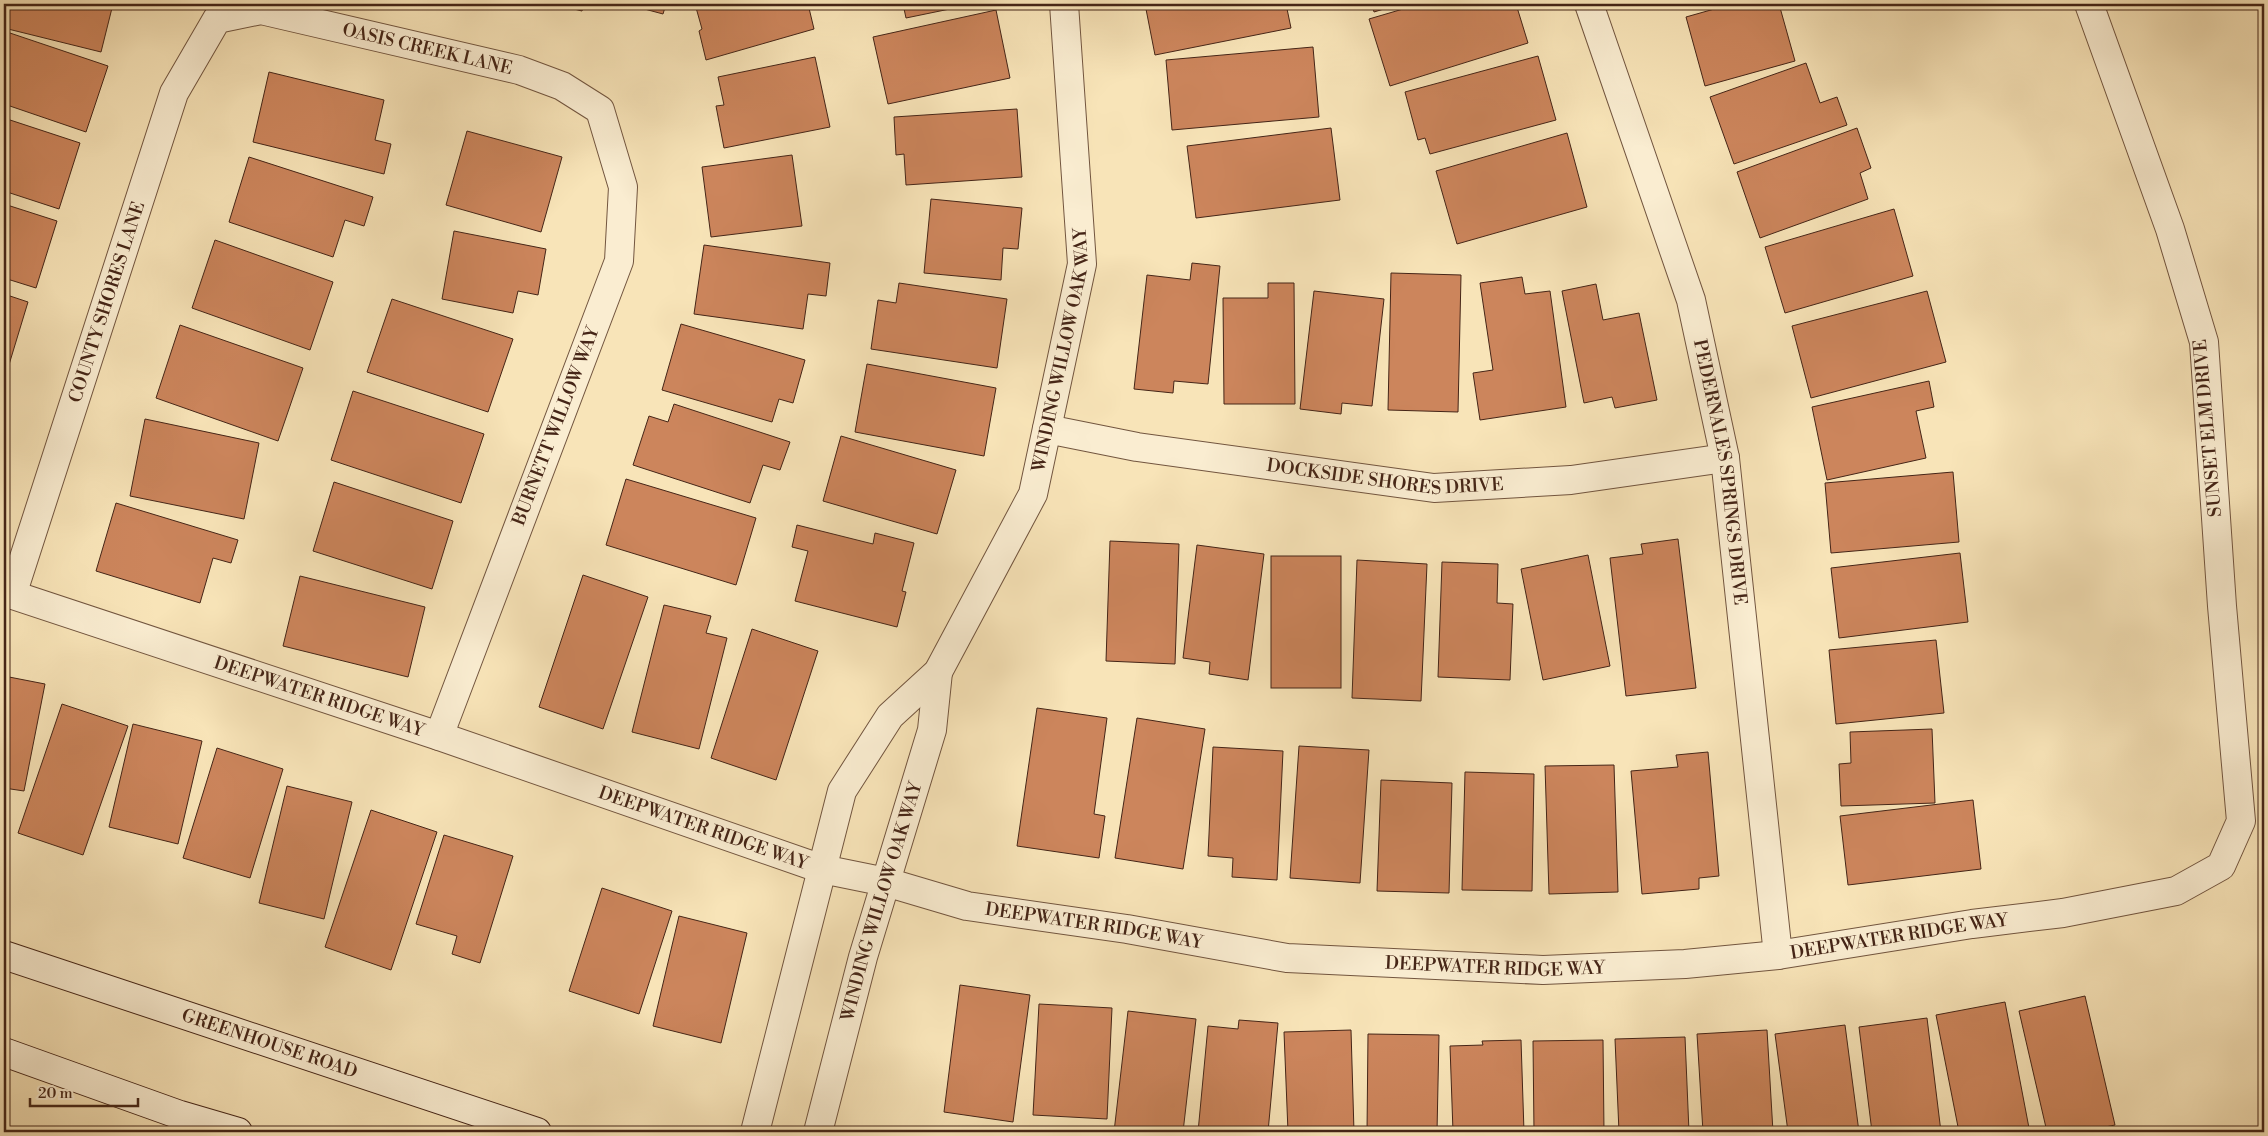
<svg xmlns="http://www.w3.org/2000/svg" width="2268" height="1136" font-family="'Libre Bodoni',serif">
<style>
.building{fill:#cc855c;stroke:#452517}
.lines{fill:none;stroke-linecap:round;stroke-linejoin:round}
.street-casing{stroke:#72553f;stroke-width:30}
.secondary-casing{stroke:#452517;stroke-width:30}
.street{stroke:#faedd1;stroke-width:28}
.secondary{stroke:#faedd1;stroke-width:28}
.labels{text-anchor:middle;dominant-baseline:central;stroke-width:4;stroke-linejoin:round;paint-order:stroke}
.street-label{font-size:18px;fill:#452517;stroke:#faedd1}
</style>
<rect width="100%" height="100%" fill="#f8e4b8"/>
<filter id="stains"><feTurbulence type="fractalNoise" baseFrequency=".004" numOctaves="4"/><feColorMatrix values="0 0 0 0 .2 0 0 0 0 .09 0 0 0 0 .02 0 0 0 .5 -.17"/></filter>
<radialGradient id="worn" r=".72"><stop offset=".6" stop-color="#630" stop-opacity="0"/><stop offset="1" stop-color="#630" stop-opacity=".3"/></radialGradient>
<!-- building -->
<g class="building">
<path d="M4 4H113L101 52 4 28Z"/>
<path d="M554 4H584L582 11Z"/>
<path d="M626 4H666L663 14Z"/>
<path d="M695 4H808L814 29 706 60 699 31 702 29Z"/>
<path d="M903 4H974L906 18Z"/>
<path d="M1145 4H1286L1291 28 1155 55Z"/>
<path d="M1372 4H1400L1374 12Z"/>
<path d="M1420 4H1516L1528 43 1390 86 1369 19Z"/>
<path d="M1732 4H1779L1795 61 1705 86 1686 17Z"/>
<path d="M996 10 1010 78 888 104 873 37Z"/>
<path d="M4 31 108 66 86 132 4 104Z"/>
<path d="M1313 47 1319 117 1172 130 1166 60Z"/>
<path d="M1538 56 1556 120 1430 154 1425 138 1418 140 1405 92Z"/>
<path d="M815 57 830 127 724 148 716 106 724 105 718 77Z"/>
<path d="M1806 63 1820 103 1837 97 1847 125 1734 164 1710 97Z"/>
<path d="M269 72 384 100 375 140 391 144 384 174 253 142Z"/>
<path d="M1017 109 1022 177 906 185 904 154 896 155 894 117Z"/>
<path d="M4 118 80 143 59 209 4 191Z"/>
<path d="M1331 128 1340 200 1196 218 1187 146Z"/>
<path d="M1857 128 1871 168 1860 173 1868 199 1760 238 1737 172Z"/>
<path d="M467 131 562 157 541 232 446 205Z"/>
<path d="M1567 133 1587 207 1457 244 1436 171Z"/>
<path d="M792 155 802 226 711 237 702 167Z"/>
<path d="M249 157 373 197 364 226 345 220 333 257 229 222Z"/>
<path d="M931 199 1022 208 1018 249 1003 248 1001 280 924 273Z"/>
<path d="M4 204 57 221 36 288 4 278Z"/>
<path d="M1894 209 1913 276 1785 313 1765 247Z"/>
<path d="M454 231 546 249 538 295 518 291 513 313 442 299Z"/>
<path d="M215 240 333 282 310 350 192 308Z"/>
<path d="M704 245 830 263 826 296 808 294 803 329 694 314Z"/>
<path d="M1192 263 1220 266 1208 384 1174 381 1173 393 1134 389 1147 275 1190 280Z"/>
<path d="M1391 273 1461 275 1458 412 1388 410Z"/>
<path d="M1522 277 1525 294 1550 291 1566 407 1480 420 1473 373 1493 370 1480 283Z"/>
<path d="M899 283 1007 299 997 368 871 349 878 300 896 303Z"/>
<path d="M1268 283H1294L1295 404H1224L1223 298H1268Z"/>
<path d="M1596 284 1603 320 1639 313 1657 400 1615 408 1612 397 1584 403 1562 291Z"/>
<path d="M1314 291 1384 299 1372 406 1342 403 1341 414 1300 409Z"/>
<path d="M1927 291 1946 362 1811 398 1792 326Z"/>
<path d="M4 294 28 302 8 368 4 367Z"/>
<path d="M392 299 513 339 488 412 367 372Z"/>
<path d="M681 324 805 360 793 403 779 399 772 422 662 390Z"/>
<path d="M180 325 303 368 278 441 156 398Z"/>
<path d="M867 364 996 388 984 456 855 432Z"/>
<path d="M1929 381 1934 407 1916 411 1926 458 1827 480 1812 407Z"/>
<path d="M353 391 484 434 461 503 331 460Z"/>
<path d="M674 404 790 442 780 470 763 465 750 503 633 465 649 416 668 422Z"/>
<path d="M145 419 259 443 244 519 130 496Z"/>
<path d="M841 436 956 470 937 534 823 501Z"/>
<path d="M1953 472 1959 542 1831 553 1825 483Z"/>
<path d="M626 479 756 518 736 585 606 545Z"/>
<path d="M334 482 453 521 432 589 313 551Z"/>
<path d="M116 503 238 540 231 563 213 558 200 603 96 571Z"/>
<path d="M797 525 873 544 875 533 914 543 902 591 906 592 897 627 795 601 808 551 792 547Z"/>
<path d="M1678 539 1696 688 1626 696 1610 558 1643 554 1641 544Z"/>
<path d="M1110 541 1179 544 1175 664 1106 661Z"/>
<path d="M1197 545 1264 554 1248 680 1209 674 1210 662 1183 658Z"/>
<path d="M1960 553 1968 622 1839 638 1831 568Z"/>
<path d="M1588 555 1610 666 1543 680 1521 569Z"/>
<rect x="1271" y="556" width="70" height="132"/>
<path d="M1357 560 1427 564 1421 701 1352 698Z"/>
<path d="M1442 562 1498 564 1497 603 1513 604 1510 680 1438 677Z"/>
<path d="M583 575 648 597 603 729 539 707Z"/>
<path d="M300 576 425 607 408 677 283 646Z"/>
<path d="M664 605 711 616 706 633 727 638 699 749 632 732Z"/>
<path d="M752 629 818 651 776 780 711 758Z"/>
<path d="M1936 640 1944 713 1836 724 1829 650Z"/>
<path d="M4 676 45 684 24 791 4 788Z"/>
<path d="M62 704 128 726 83 855 18 833Z"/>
<path d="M1037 708 1107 718 1094 814 1105 816 1099 858 1017 846Z"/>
<path d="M1137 718 1205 729 1183 869 1115 858Z"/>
<path d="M133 724 202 741 178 844 109 827Z"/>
<path d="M1932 729 1935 803 1841 806 1839 764 1851 763 1850 732Z"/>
<path d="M1299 746 1369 750 1360 883 1290 878Z"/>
<path d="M1213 747 1283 751 1277 880 1232 877 1233 858 1208 856Z"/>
<path d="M217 748 283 769 250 878 183 858Z"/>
<path d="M1708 752 1719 876 1699 878V889L1642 894 1631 771 1678 767 1676 755Z"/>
<path d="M1614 765 1618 892 1549 894 1545 766Z"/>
<path d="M1465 772 1534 774 1532 891 1462 890Z"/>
<path d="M1381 780 1452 783 1449 893 1377 891Z"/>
<path d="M287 786 352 802 324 919 259 903Z"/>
<path d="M1973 800 1981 869 1848 885 1840 816Z"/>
<path d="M371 810 437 832 391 970 325 947Z"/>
<path d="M444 835 513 856 480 963 452 954 457 936 416 924Z"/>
<path d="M602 888 672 911 639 1014 569 991Z"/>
<path d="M679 916 747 933 721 1043 653 1026Z"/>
<path d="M960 985 1030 995 1013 1122 944 1112Z"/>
<path d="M2085 996 2115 1125 2081 1132H2047L2019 1011Z"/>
<path d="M2005 1002 2029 1128 2007 1132H1959L1936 1015Z"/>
<path d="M1039 1004 1112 1008 1107 1119 1033 1115Z"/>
<path d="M1128 1011 1196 1019 1183 1132H1114Z"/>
<path d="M1927 1018 1941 1132H1872L1859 1027Z"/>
<path d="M1239 1020 1278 1023 1268 1132H1198L1208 1026 1238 1029Z"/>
<path d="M1845 1025 1859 1132H1788L1775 1034Z"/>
<path d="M1351 1030 1354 1132H1288L1284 1032Z"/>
<path d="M1767 1030 1773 1132H1703L1697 1034Z"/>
<path d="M1368 1034 1439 1035 1437 1132H1367Z"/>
<path d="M1685 1037 1689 1132H1619L1615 1039Z"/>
<path d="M1521 1040 1524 1132H1453L1450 1046 1483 1045 1482 1041Z"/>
<path d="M1603 1040 1604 1132H1534L1533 1041Z"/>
</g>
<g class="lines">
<!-- street casing -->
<g class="street-casing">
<g id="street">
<path id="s1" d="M1589 4 1691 300 1725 458 1778 955"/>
<path id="s2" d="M1047 429 1137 447 1434 488 1571 480 1725 458"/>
<path id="s3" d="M4 592 439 736 822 869 886 882 967 906 1127 929 1287 958 1543 970 1685 964 1778 955 1972 924 2063 913 2176 891 2221 866 2241 821 2222 606 2204 342 2170 229 2089 4"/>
<path id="s4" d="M12 595 174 93 217 19 261 10 519 70 562 86 600 110 623 187 619 261 439 736"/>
<path id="s5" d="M755 1132 842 791 890 716 938 672 1033 494 1082 264 1064 4"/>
<path id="s6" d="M818 1132 863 957 932 730 938 672"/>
</g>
</g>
<!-- secondary casing -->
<g class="secondary-casing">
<g id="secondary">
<path id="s7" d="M4 955 537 1132"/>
<path d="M4 1052 180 1115 238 1132"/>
</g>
</g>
<!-- street -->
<use href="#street" class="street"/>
<!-- secondary -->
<use href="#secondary" class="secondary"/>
</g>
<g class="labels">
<!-- street labels -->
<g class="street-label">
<text stroke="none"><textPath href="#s4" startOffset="829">OASIS CREEK LANE</textPath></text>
<text stroke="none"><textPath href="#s4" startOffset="308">COUNTY SHORES LANE</textPath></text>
<text stroke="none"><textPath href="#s5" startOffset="855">WINDING WILLOW OAK WAY</textPath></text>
<text transform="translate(556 426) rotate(-69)">BURNETT WILLOW WAY</text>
<text transform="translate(2208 428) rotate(-95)">SUNSET ELM DRIVE</text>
<text stroke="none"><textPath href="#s1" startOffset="488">PEDERNALES SPRINGS DRIVE</textPath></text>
<text stroke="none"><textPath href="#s2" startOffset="342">DOCKSIDE SHORES DRIVE</textPath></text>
<text stroke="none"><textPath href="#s3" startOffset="332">DEEPWATER RIDGE WAY</textPath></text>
<text stroke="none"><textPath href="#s3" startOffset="738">DEEPWATER RIDGE WAY</textPath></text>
<text stroke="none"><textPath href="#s6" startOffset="239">WINDING WILLOW OAK WAY</textPath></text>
<text stroke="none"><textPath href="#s3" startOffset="1142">DEEPWATER RIDGE WAY</textPath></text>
<text stroke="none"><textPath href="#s3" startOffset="1952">DEEPWATER RIDGE WAY</textPath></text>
<text stroke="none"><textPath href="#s3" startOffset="1546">DEEPWATER RIDGE WAY</textPath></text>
<text stroke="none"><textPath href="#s7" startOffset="280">GREENHOUSE ROAD</textPath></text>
</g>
</g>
<!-- margin -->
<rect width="2268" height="1136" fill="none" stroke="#f8e4b8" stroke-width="20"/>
<rect x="5" y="5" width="2258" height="1126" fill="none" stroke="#452517" stroke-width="2.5"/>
<rect x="10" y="10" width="2248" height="1116" fill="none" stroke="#452517"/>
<!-- scale -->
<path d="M30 1098v8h108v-8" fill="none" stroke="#452517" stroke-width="2.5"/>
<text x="38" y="1098" font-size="15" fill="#452517" stroke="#faedd1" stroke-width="4" paint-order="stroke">20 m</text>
<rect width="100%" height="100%" filter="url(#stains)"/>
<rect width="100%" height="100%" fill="url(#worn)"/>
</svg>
